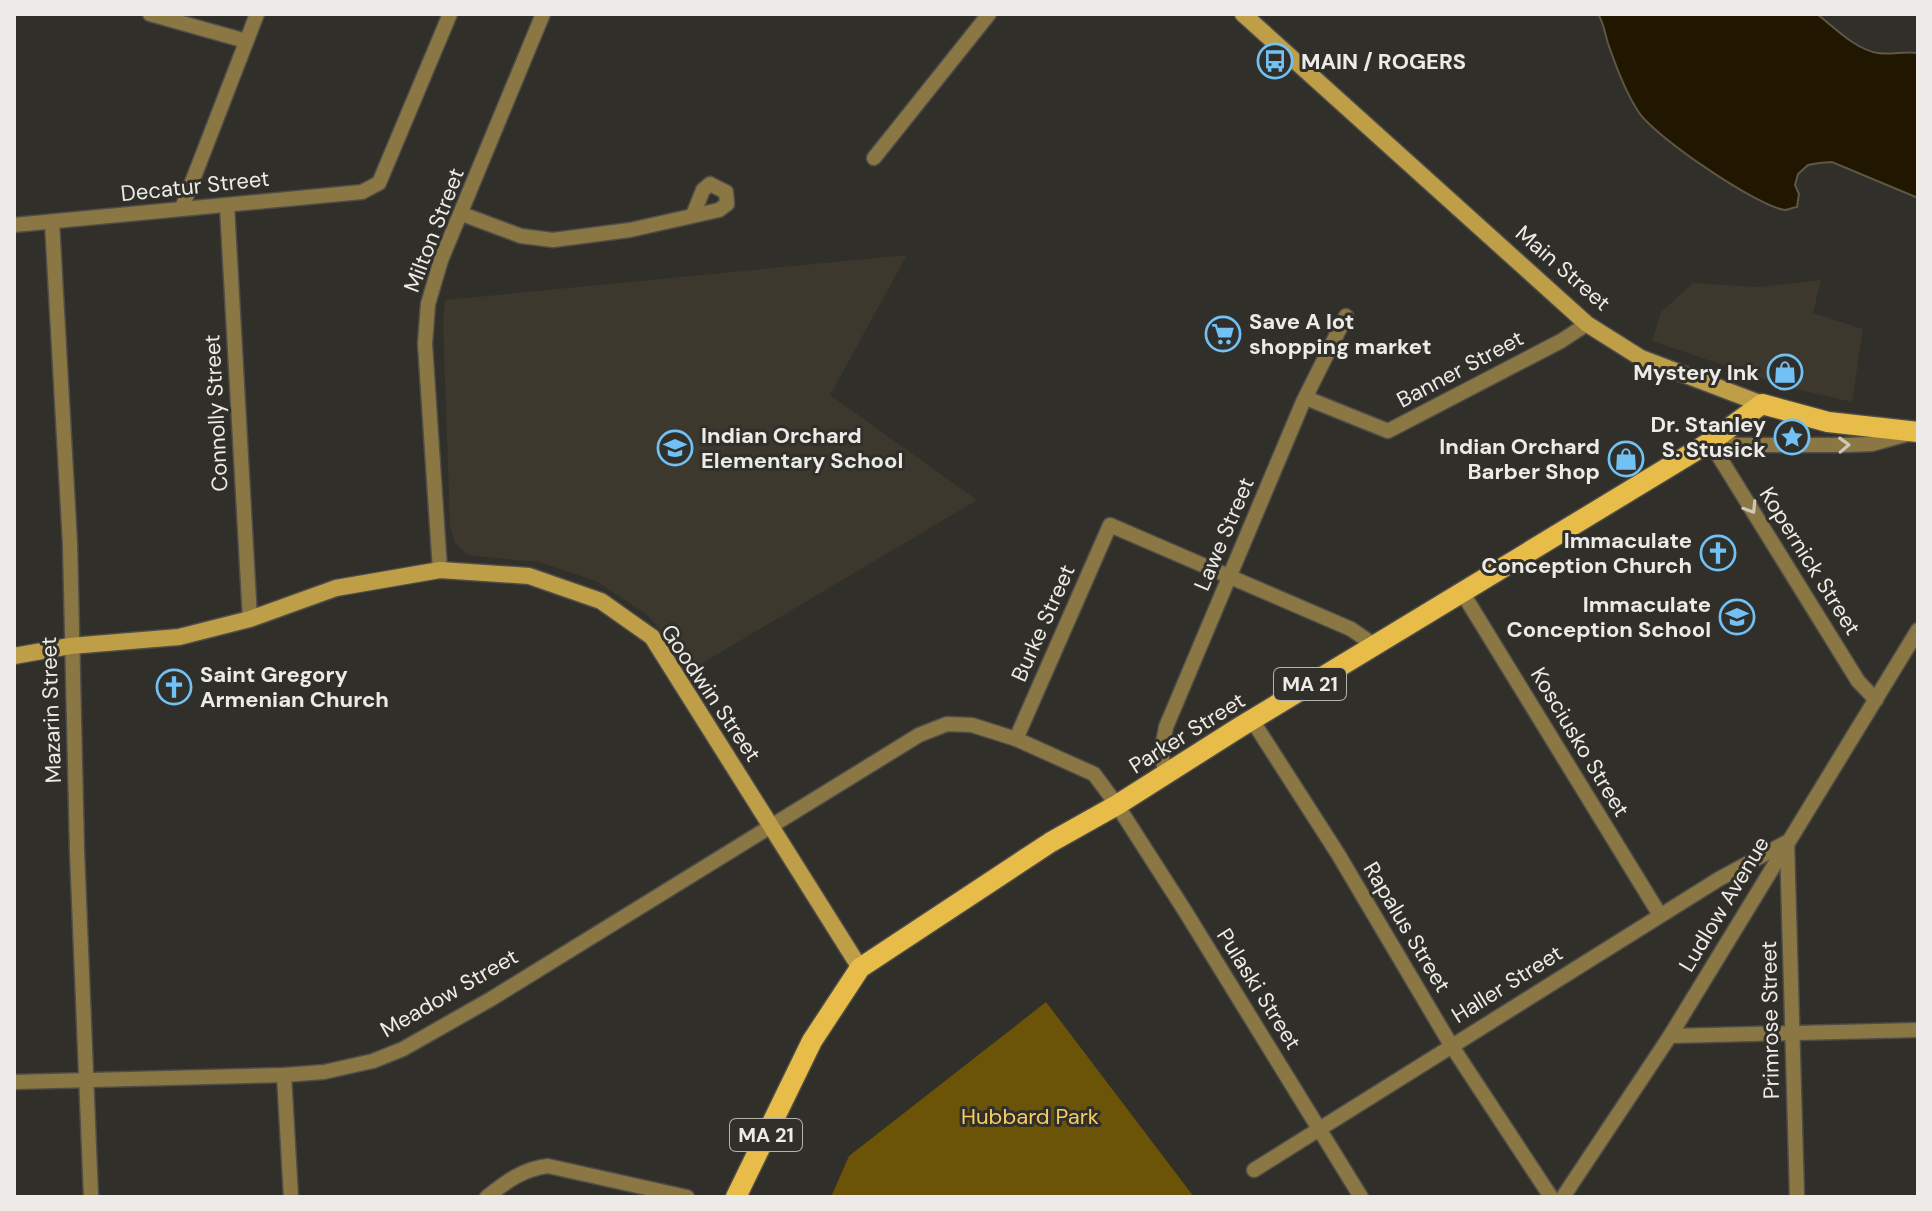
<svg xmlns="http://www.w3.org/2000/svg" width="1932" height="1211" font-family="'DM Sans',sans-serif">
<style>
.built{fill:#3d382d}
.green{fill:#6b5307}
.water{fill:#211701;stroke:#5e5746;stroke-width:2}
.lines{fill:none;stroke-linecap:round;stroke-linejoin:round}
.street-casing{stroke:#4f4d48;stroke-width:17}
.secondary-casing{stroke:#4f4d48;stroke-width:19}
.primary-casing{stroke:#4f4d48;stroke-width:23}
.street{stroke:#8b7744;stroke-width:14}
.secondary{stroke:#bf9e48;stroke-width:16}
.primary{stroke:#e7bc49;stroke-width:20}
.oneway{stroke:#cfc8b6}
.labels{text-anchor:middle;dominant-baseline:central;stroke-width:6;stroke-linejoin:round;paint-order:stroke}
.shield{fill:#312f2a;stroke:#b4b3ae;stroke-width:2}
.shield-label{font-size:20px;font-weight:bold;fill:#ecebe7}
.poi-label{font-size:22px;font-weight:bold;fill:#ecebe7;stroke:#312f2a;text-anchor:end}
.street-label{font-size:22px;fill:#ecebe7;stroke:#312f2a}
.park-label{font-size:22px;fill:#f7cd62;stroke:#312f2a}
</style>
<rect width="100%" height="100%" fill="#312f2a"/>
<!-- built -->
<g class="built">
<path d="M907 255 830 395 977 500 694 668 646 614 596 581 539 562 474 556 467 554 455 543 450 526 443 322 445 300Z"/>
<path d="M1821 280 1813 313 1863 329 1852 402 1791 388 1652 341 1661 312 1693 283 1759 287Z"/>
</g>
<!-- green -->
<path class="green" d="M1046 1002 1194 1197H831L849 1156Z"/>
<!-- water -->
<path class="water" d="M1598 14H1817C1834 27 1856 50 1878 53 1891 55 1905 51 1918 53V198L1832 162 1819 163 1808 165 1798 174 1795 185 1799 194 1797 207C1795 207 1787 210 1785 210 1758 207 1652 135 1638 111 1626 93 1617 69 1610 49 1605 37 1605 25 1598 14Z"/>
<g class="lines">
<!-- street casing -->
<g class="street-casing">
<g id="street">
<path d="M150 14 246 41"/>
<path d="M874 158 989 14"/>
<path d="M227 206 250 619"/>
<path d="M182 208 257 14"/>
<path d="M462 214 521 236 553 240 630 230 719 210 727 204 726 192 710 184 703 190 693 215"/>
<path d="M52 222 70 544 77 851 91 1197"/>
<path d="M14 225 362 192 379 183 450 14"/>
<path d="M1306 398 1388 431 1561 341 1587 324"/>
<path d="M1710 442 1858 681 1876 700"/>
<path d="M1710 442 1736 445H1846L1872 444 1908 434"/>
<path d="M440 570 425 344 428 304 441 260 543 14"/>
<path d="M1462 592 1660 915"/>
<path d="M1252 720 1338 854 1451 1045 1551 1197"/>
<path d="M1016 739 1110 525 1351 629 1374 645"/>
<path d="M1166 774 1161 754 1166 727 1303 402 1346 316"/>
<path d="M1670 1036 1918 1030"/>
<path d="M284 1075 291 1197"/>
<path d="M14 1082 284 1075 324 1072 373 1061 403 1049 491 999 919 735 947 724 972 725 1016 739 1094 774 1117 805 1185 911 1361 1197"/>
<path d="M1254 1170 1719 879 1787 842 1797 1197"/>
<path d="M487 1197C507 1181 523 1169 548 1166L687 1197"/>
<path d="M1563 1197 1670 1036 1918 630"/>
</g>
</g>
<!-- secondary casing -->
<g class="secondary-casing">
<g id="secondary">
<path d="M1243 14 1587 324 1641 358 1762 404"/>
<path d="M14 656 70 646 179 637 250 619 336 588 440 570 529 576 601 601 652 637 860 968"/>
</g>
</g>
<!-- primary casing -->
<g class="primary-casing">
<path id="primary" d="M736 1197 812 1041 860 968 1051 842 1117 805 1240 727 1710 442 1762 404 1828 422 1918 432"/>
</g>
<!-- street -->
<use href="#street" class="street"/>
<!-- secondary -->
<use href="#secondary" class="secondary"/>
<!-- primary -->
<use href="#primary" class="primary"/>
</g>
<!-- one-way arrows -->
<defs><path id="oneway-chevron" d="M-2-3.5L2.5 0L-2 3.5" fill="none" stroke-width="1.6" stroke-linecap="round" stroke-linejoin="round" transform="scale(2)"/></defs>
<g class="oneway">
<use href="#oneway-chevron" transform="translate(1844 445) rotate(-2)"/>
<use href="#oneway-chevron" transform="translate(1751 508) rotate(58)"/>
</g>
<!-- icons -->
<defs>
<g id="bus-ring" transform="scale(1.8)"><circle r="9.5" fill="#312f2a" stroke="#71c1f4" stroke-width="1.5"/><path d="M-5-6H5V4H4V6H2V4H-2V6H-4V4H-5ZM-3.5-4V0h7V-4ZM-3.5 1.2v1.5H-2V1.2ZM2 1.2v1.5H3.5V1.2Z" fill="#71c1f4"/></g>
<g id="supermarket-ring" transform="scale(1.8)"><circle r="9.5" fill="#312f2a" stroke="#71c1f4" stroke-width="1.5"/><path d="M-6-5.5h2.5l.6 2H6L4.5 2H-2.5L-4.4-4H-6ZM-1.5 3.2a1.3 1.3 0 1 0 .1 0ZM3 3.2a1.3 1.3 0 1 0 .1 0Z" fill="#71c1f4"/></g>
<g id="shop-ring" transform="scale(1.8)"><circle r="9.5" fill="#312f2a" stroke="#71c1f4" stroke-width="1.5"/><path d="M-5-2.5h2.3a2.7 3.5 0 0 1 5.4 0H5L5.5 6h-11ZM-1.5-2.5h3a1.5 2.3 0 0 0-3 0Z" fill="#71c1f4"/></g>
<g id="sight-ring" transform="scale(1.8)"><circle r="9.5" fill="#312f2a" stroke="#71c1f4" stroke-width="1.5"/><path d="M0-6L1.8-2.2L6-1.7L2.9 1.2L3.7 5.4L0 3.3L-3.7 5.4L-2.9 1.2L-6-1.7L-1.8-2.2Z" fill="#71c1f4"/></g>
<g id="school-ring" transform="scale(1.8)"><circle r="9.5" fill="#312f2a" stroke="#71c1f4" stroke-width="1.5"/><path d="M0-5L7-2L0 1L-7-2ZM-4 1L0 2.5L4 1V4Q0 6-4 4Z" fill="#71c1f4"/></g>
<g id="church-ring" transform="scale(1.8)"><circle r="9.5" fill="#312f2a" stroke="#71c1f4" stroke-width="1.5"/><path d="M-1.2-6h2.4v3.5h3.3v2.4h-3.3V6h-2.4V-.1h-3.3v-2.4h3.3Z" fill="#71c1f4"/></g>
</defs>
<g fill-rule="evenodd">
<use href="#bus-ring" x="1275" y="61"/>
<use href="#supermarket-ring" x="1223" y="334"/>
<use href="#shop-ring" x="1785" y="372"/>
<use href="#sight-ring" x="1792" y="437"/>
<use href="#school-ring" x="675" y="448"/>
<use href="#shop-ring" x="1626" y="459"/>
<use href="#church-ring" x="1718" y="553"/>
<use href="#school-ring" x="1737" y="617"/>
<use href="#church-ring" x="174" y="687"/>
</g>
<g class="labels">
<!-- shield labels -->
<g class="shield">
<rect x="1274" y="668" width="72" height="32" rx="6"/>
<rect x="730" y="1119" width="72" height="32" rx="6"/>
</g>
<g class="shield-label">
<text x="1310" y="684">MA 21</text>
<text x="766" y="1135">MA 21</text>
</g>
<!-- poi labels -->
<g class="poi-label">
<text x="1301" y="61" text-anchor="start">MAIN / ROGERS</text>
<text x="1249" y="321" text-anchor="start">Save A lot<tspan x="1249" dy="25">shopping market</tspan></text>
<text x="1759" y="372">Mystery Ink</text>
<text x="1766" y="424">Dr. Stanley<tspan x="1766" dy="25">S. Stusick</tspan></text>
<text x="701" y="435" text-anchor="start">Indian Orchard<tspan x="701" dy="25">Elementary School</tspan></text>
<text x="1600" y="446">Indian Orchard<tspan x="1600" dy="25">Barber Shop</tspan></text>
<text x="1692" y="540">Immaculate<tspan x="1692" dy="25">Conception Church</tspan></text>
<text x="1711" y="604">Immaculate<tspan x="1711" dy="25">Conception School</tspan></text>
<text x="200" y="674" text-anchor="start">Saint Gregory<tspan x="200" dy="25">Armenian Church</tspan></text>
</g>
<!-- street labels -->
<g class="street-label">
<text transform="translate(195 186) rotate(-6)">Decatur Street</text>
<text transform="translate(434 230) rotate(-69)">Milton Street</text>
<text transform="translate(1563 268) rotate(41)">Main Street</text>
<text transform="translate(1460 369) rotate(-28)">Banner Street</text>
<text transform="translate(216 413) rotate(-93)">Connolly Street</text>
<text transform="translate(1224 534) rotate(-67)">Lawe Street</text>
<text transform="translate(1810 561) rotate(58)">Kopernick Street</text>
<text transform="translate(1043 623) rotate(-66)">Burke Street</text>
<text transform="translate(711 693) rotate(56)">Goodwin Street</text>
<text transform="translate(51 710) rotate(-92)">Mazarin Street</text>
<text transform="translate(1187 733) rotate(-32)">Parker Street</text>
<text transform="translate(1580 742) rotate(59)">Kosciusko Street</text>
<text transform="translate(1724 904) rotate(-59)">Ludlow Avenue</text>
<text transform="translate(1407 927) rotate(59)">Rapalus Street</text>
<text transform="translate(1507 984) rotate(-32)">Haller Street</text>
<text transform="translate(1259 989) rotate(58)">Pulaski Street</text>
<text transform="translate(449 993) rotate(-30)">Meadow Street</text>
<text transform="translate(1770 1020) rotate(-91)">Primrose Street</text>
</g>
<!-- park labels -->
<g class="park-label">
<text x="1030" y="1116">Hubbard Park</text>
</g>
</g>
<!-- border -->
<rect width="1932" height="1211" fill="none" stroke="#ecebe7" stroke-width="32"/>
</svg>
